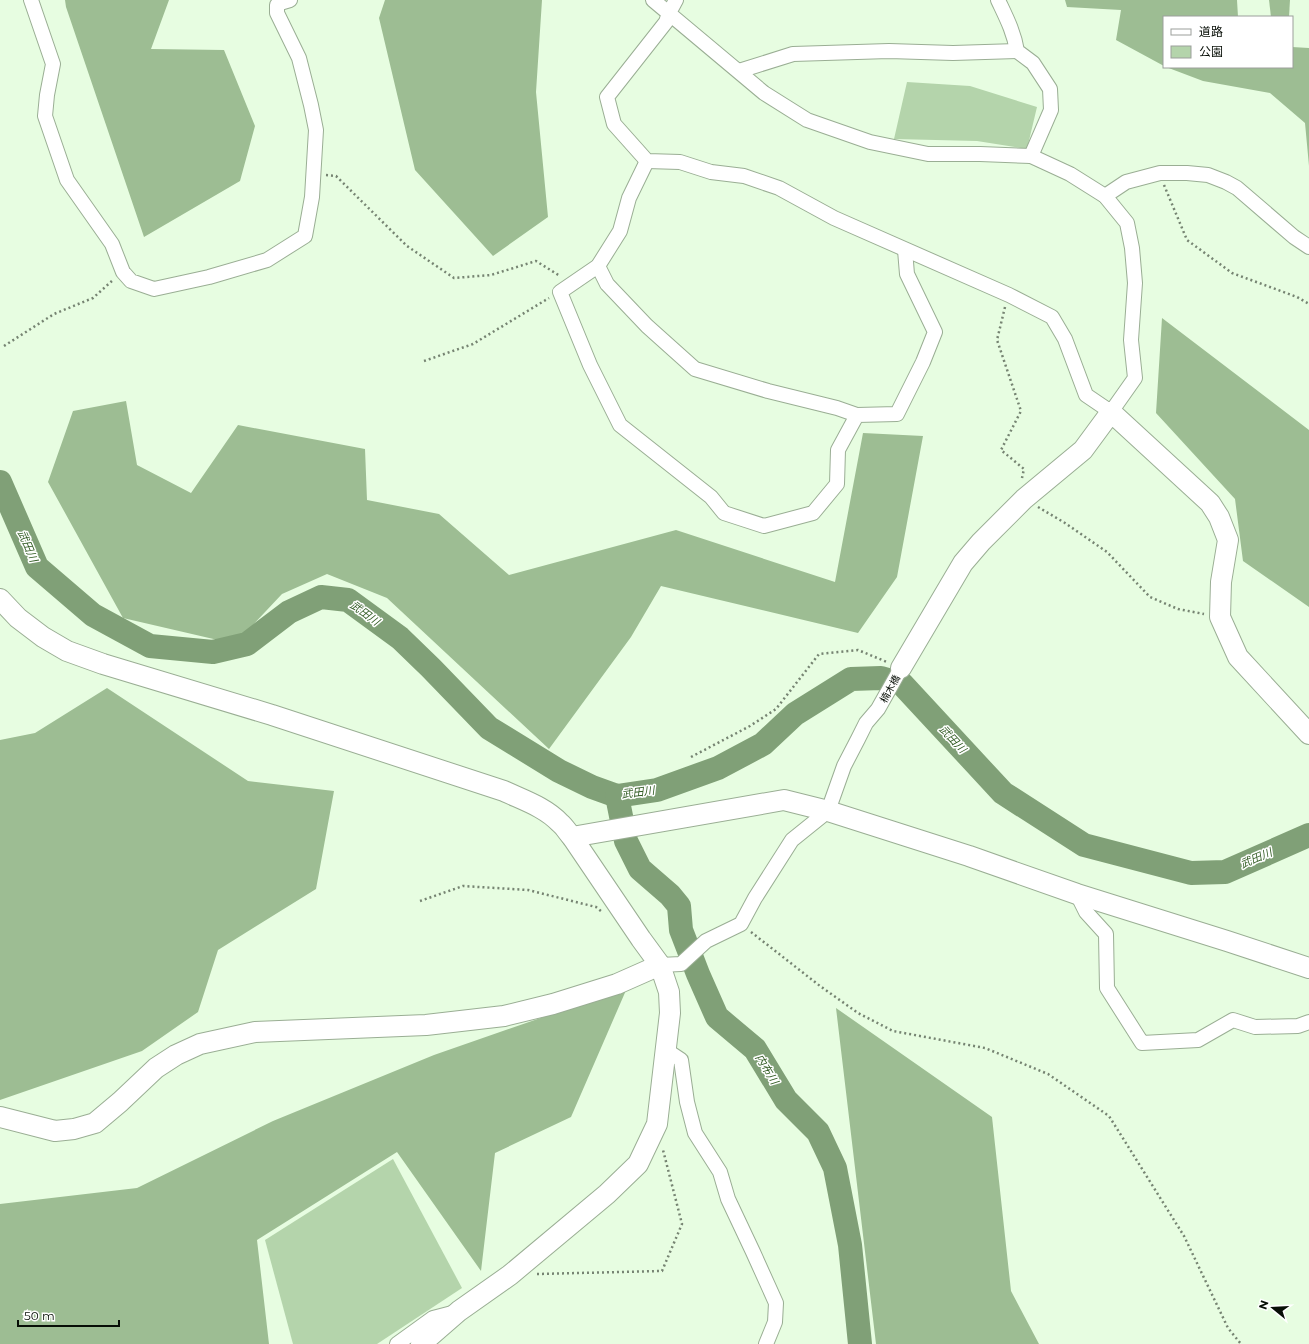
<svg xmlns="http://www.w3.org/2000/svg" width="1309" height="1344" font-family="Montserrat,'Noto Sans JP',sans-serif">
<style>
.green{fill:#b4d4ab}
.forest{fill:#9dbd93}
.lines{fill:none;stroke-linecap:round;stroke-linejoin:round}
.river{stroke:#80a077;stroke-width:24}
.street-casing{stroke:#9aae94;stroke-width:16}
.secondary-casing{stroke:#9aae94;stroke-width:22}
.path{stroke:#768472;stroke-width:2.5;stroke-dasharray:2 3;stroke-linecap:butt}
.street{stroke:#fff;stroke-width:14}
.secondary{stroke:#fff;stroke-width:20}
.labels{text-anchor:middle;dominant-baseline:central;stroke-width:3;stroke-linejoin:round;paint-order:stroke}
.street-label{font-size:10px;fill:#070e06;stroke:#fff}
.water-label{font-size:11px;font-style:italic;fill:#315b23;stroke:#fff}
</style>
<rect width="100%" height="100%" fill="#e7fde1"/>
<!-- green -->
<g class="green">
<path d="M907 82 970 86 1037 107 1027 149 977 141 894 139Z"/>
<path d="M393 1159 462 1288 377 1344H293L265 1240Z"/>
</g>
<!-- forest -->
<g class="forest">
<path d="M65 0H169L151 49 224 50 255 126 240 181 144 237 66 7Z"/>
<path d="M385 0H542L536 92 548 217 493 256 415 170 379 18Z"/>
<path d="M1065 0H1237L1238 17H1164V66L1116 40 1121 10 1067 7Z"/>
<path d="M1269 0H1290L1289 17H1271Z"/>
<path d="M1292 47 1309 48V166L1305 123 1270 93 1203 81 1166 67H1292Z"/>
<path d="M1162 318 1309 430V607L1243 561 1235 499 1156 413Z"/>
<path d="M126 401 137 465 191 493 238 425 365 449 367 500 439 514 509 575 676 530 835 582 863 433 923 436 897 577 858 633 661 586 631 637 549 749 387 598 327 574 282 594 235 644 123 618 48 482 73 411Z"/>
<path d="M107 688 248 781 334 791 316 889 218 950 198 1012 142 1051 0 1100V740L35 733Z"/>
<path d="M627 988 571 1117 495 1153 481 1271 397 1152 257 1240 269 1344H0V1204L137 1188 273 1121 434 1055Z"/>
<path d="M836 1008 992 1117 1011 1291 1039 1344H876Z"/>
</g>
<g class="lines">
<!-- river -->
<g class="river">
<path d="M0 482 37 567 93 615 150 646 213 652 247 644 289 612 321 597 348 600 400 638 431 668 489 728 559 771 592 787 617 796 657 790 718 768 763 744 795 714 851 679 881 678 902 684 1003 793 1084 845 1191 873 1225 872 1309 835"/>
<path d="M617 796 626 841 640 869 670 895 679 906 681 930 698 974 717 1017 755 1049 786 1100 818 1132 835 1168 850 1245 860 1344"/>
</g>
<!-- street casing -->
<g class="street-casing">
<g id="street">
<path d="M31 0 53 64 47 95 45 116 67 180 112 244 123 272 131 281 154 289 209 277 267 260 305 236 312 197 316 130 311 105 299 58 277 13V5L280 3 290 0"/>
<path d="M653 0 764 93 807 120 870 142 928 154H980L1031 156 1070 174 1105 196 1127 223 1132 248 1135 283 1131 340 1135 378 1111 412 1086 395 1065 339 1052 317 1009 295 834 218 779 188 744 176 711 172 680 162 647 161 614 124 607 97 666 22 669 13 676 0"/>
<path d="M998 0C1006 17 1014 32 1017 51L1033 63 1050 89 1051 110 1031 156"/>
<path d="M739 71 793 54 889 51 953 53 1017 51"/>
<path d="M647 161 629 198 620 231 598 266 560 292 590 365 620 425 711 497 724 513 764 526 813 513 837 484 838 450 857 415 897 414 923 362 935 332 907 274 905 250"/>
<path d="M1105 196 1126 182 1160 173H1187L1208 175 1226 182 1237 188 1294 237 1309 247"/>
<path d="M598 266 607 284 647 326 695 369 768 391 837 408 857 415"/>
<path d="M1077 894 1086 912 1106 934 1107 988 1142 1043 1198 1040 1233 1020 1255 1027 1298 1026 1309 1022"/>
<path d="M660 965 681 964 706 941 741 924 755 898 792 840 828 811 844 766 858 739 866 723 878 709 901 668"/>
<path d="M666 1050 681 1060 687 1102 695 1133 720 1172 728 1199 753 1252 776 1303 775 1322 766 1344"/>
<path d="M397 1344 433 1318 456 1312"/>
</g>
</g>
<!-- secondary casing -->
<g class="secondary-casing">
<g id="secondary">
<path d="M0 599 18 618 43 637 67 651 103 664 272 715 504 791C523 800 545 807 560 823 565 827 568 833 572 837L641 939 660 965 669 992 670 1013 657 1124 638 1164 607 1194 510 1275 459 1311 421 1344"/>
<path d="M901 668 963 563 981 542 1024 499 1083 450 1111 412 1210 503 1219 517 1228 540 1221 582 1220 617 1238 657 1309 734"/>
<path d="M572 837 784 800 828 811 969 856 1077 894 1227 941 1309 968"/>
<path d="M0 1117 55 1131 74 1129 95 1123 120 1102 156 1068 176 1055 200 1044 255 1032 426 1025 504 1016 553 1004 617 984 660 965"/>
</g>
</g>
<!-- path -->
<g class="path">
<path d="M326 175 336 176 407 246 454 278 491 275 536 261 560 276"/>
<path d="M1164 185 1187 240 1232 273 1297 297 1309 304"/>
<path d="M1005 307 997 340 1021 411 1001 450 1024 469 1022 478"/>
<path d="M4 346 54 314 93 298 113 280"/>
<path d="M424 361 473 344 549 298"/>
<path d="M1038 507 1065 523 1107 552 1150 597 1178 609 1204 614"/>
<path d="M691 757 750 726 776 709 819 654 858 650 887 662"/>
<path d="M420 901 463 886 528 890 596 907 601 911"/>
<path d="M751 932 820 986 858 1013 893 1031 985 1048 1048 1074 1109 1116 1184 1236 1228 1328 1241 1344"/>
<path d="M537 1274 662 1271 682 1224 663 1150"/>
</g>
<!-- street -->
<use href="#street" class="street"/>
<!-- secondary -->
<use href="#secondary" class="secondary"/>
</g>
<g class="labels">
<!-- street labels -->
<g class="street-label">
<text transform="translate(890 689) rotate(-61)">楠木橋</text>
</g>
<!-- water labels -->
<g class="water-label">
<text transform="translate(28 546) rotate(67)">武田川</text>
<text transform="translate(365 613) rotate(36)">武田川</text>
<text transform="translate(953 739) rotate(47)">武田川</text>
<text transform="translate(638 792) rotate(-7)">武田川</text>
<text transform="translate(1256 858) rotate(-23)">武田川</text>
<text transform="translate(767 1069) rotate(59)">内布川</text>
</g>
</g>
<!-- legend -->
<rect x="1163" y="16" width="130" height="52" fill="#ffffff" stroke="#9c9f9b"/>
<rect x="1171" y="29" width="20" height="6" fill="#ffffff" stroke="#9c9f9b"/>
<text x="1199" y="36" font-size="12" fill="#070e06">道路</text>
<rect x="1171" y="46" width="20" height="12" fill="#b4d4ab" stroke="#9c9f9b"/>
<text x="1199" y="56" font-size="12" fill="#070e06">公園</text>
<!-- north arrow -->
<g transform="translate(1273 1308) rotate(288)" stroke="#ffffff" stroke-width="3" paint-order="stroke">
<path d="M0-3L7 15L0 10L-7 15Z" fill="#070e06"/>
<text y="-6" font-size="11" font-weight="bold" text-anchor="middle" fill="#070e06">N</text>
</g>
<!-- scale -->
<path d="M18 1320v6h101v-6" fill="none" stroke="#070e06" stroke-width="2"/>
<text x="24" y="1320" font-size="12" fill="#070e06" stroke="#ffffff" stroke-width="3" paint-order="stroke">50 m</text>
</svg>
